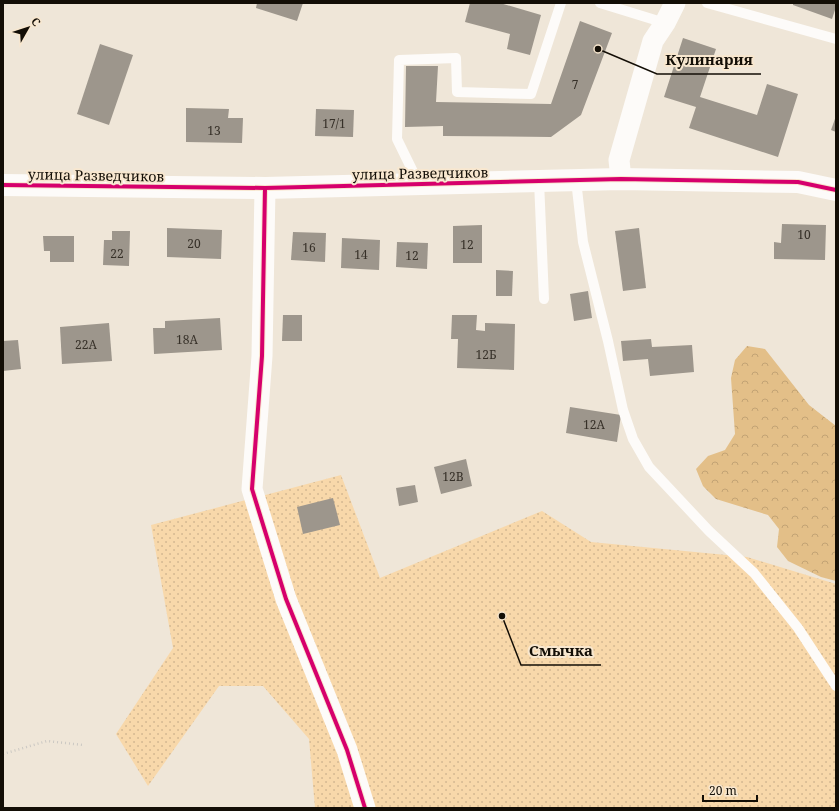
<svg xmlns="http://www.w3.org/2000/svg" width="839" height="811" font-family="'Noto Serif',serif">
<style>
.forest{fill:url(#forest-crowns)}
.garden{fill:url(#garden-dots)}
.building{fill:#9d968c}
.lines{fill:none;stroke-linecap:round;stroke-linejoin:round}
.path{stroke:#cbc8c3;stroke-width:2.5;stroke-dasharray:1 3;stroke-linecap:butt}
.lane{stroke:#fdfbf9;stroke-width:10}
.street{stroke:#fdfbf9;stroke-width:21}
.secondary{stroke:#fdfbf9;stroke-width:22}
.cycleway-casing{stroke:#f8e7cf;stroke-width:6}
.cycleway{stroke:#d6006c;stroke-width:4}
.labels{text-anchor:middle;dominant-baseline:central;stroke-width:4;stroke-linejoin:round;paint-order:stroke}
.number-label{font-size:12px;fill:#363028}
.street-label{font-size:14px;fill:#130e06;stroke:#f8e7cf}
.leader{fill:none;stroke:#130e06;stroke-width:1.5}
.callout-dot{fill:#130e06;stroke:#f8e7cf;stroke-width:1.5}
.callout-label{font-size:15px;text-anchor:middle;font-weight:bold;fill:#130e06;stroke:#f8e7cf;stroke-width:4;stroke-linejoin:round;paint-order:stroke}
</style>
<defs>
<pattern id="forest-crowns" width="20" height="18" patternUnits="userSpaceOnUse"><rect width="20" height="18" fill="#e3bf88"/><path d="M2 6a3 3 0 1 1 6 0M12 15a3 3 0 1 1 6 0" fill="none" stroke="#c2a374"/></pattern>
<pattern id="garden-dots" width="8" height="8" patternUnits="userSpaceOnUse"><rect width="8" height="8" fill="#f8d8aa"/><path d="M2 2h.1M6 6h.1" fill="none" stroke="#d4b891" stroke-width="1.8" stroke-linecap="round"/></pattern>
</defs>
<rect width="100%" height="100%" fill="#efe6d8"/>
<!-- forest -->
<path class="forest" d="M747 346 765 349 809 405 836 426V581L821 577 788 561 777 547 779 529 768 515 716 499 703 486 696 469 708 456 725 450 735 434 731 378 735 360Z"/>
<!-- garden -->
<path class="garden" d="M341 475 380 578 542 511 591 542 747 557 836 584V808H315L309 739 263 686H219L148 786 116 734 173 648 151 525Z"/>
<!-- building -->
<g class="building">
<path d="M257 3H303L297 21 256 8Z"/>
<path d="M470 3H500L541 15 530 55 507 49 510 34 465 22Z"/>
<path d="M793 3H836V7L832 19 793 5Z"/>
<path d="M580 21 612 33 581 115 551 137 443 136V126L405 127 406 66H438L436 102 551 104Z"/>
<path d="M683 38 716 49 700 97 757 115 767 84 798 94 778 157 689 128 696 107 664 97Z"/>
<path d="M100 44 133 55 109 125 77 114Z"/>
<path d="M186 108 229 109 228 118H243L242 143 186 142Z"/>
<path d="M316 109 354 110 353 137 315 136Z"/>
<path d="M836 116V132L831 130Z"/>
<path d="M782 224 826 225 825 260 774 259V242L781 243Z"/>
<path d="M482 225V263H453V226Z"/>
<path d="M167 228 222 230 221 259 167 257Z"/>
<path d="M639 228 646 288 623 291 615 231Z"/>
<path d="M112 231H130L129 266 103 265 104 240H112Z"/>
<path d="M293 232 326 233 325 262 291 260Z"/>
<path d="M43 236H74V262H50V251H44Z"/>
<path d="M342 238 380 240 379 270 341 268Z"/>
<path d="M397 242 428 243 427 269 396 267Z"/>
<path d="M496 270 513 271 512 296H496Z"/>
<path d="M588 291 592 318 574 321 570 294Z"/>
<path d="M283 315H302V341H282Z"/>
<path d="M452 315H477L476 330 485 331V323L515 324 514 370 457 368 458 339H451Z"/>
<path d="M220 318 222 350 154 354 153 328H165V321Z"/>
<path d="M109 323 112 361 62 364 60 327Z"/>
<path d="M651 339 652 347 692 345 694 372 650 376 648 359 623 361 621 341Z"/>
<path d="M18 340 21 369 3 371V341Z"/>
<path d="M570 407 621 415 617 442 566 433Z"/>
<path d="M466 459 472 486 441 494 434 467Z"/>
<path d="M415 485 418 502 399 506 396 488Z"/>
<path d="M333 498 340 525 303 534 297 507Z"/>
</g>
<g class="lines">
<!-- path -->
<path class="path" d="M3 754 47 741 83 745"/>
<!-- lane -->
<g class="lane">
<path d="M600 3 665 23"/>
<path d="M707 3 836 39"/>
<path d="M576 180 583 242 608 341 623 410 633 439 649 467 709 531 754 573 798 628 836 686"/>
<path d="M539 181 544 299"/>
<path d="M419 184 397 139 399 60 456 58 457 92 531 94 561 3"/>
</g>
<!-- street -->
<g class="street">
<path d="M621 179 619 160 653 41 665 23 675 3"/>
<path d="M265 188 262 356 252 489 286 599 347 750 365 808"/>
</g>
<!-- secondary -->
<path class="secondary" d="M3 185 265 188 621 179 798 182 836 190"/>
<!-- cycleway casing -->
<g class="cycleway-casing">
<g id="cycleway">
<path d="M3 185 265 188 621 179 798 182 836 190"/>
<path d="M265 188 262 356 252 489 286 599 347 750 365 808"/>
</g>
</g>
<!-- cycleway -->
<use href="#cycleway" class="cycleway"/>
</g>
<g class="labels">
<!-- number labels -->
<g class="number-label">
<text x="575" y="84">7</text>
<text x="334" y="123">17/1</text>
<text x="214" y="130">13</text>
<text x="804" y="234">10</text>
<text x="194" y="243">20</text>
<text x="467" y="244">12</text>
<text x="309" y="247">16</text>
<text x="117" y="253">22</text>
<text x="361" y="254">14</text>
<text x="412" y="255">12</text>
<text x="187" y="339">18А</text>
<text x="86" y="344">22А</text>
<text x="486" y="354">12Б</text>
<text x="594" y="424">12А</text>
<text x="453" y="476">12В</text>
</g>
<!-- street labels -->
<g class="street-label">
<text transform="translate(420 173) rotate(-1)">улица Разведчиков</text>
<text transform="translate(96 175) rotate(1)">улица Разведчиков</text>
</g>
</g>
<!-- callouts -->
<path class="leader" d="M598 49L657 74H761M502 616L521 665H601"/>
<g class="callout-dot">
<circle cx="598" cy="49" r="4"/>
<circle cx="502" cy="616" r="4"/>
</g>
<g class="callout-label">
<text x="709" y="65">Кулинария</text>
<text x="561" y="656">Смычка</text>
</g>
<!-- border -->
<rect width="839" height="811" fill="none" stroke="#130e06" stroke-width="8"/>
<!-- north arrow -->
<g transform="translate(28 28) rotate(51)" stroke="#f8e7cf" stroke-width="3" paint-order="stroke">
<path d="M0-3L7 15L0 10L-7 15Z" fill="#130e06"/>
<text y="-6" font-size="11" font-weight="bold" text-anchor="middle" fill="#130e06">С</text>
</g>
<!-- scale -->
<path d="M703 795v6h54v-6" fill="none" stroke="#130e06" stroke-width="2"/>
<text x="709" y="795" font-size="12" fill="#130e06" stroke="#f8e7cf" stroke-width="3" paint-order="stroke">20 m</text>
</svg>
